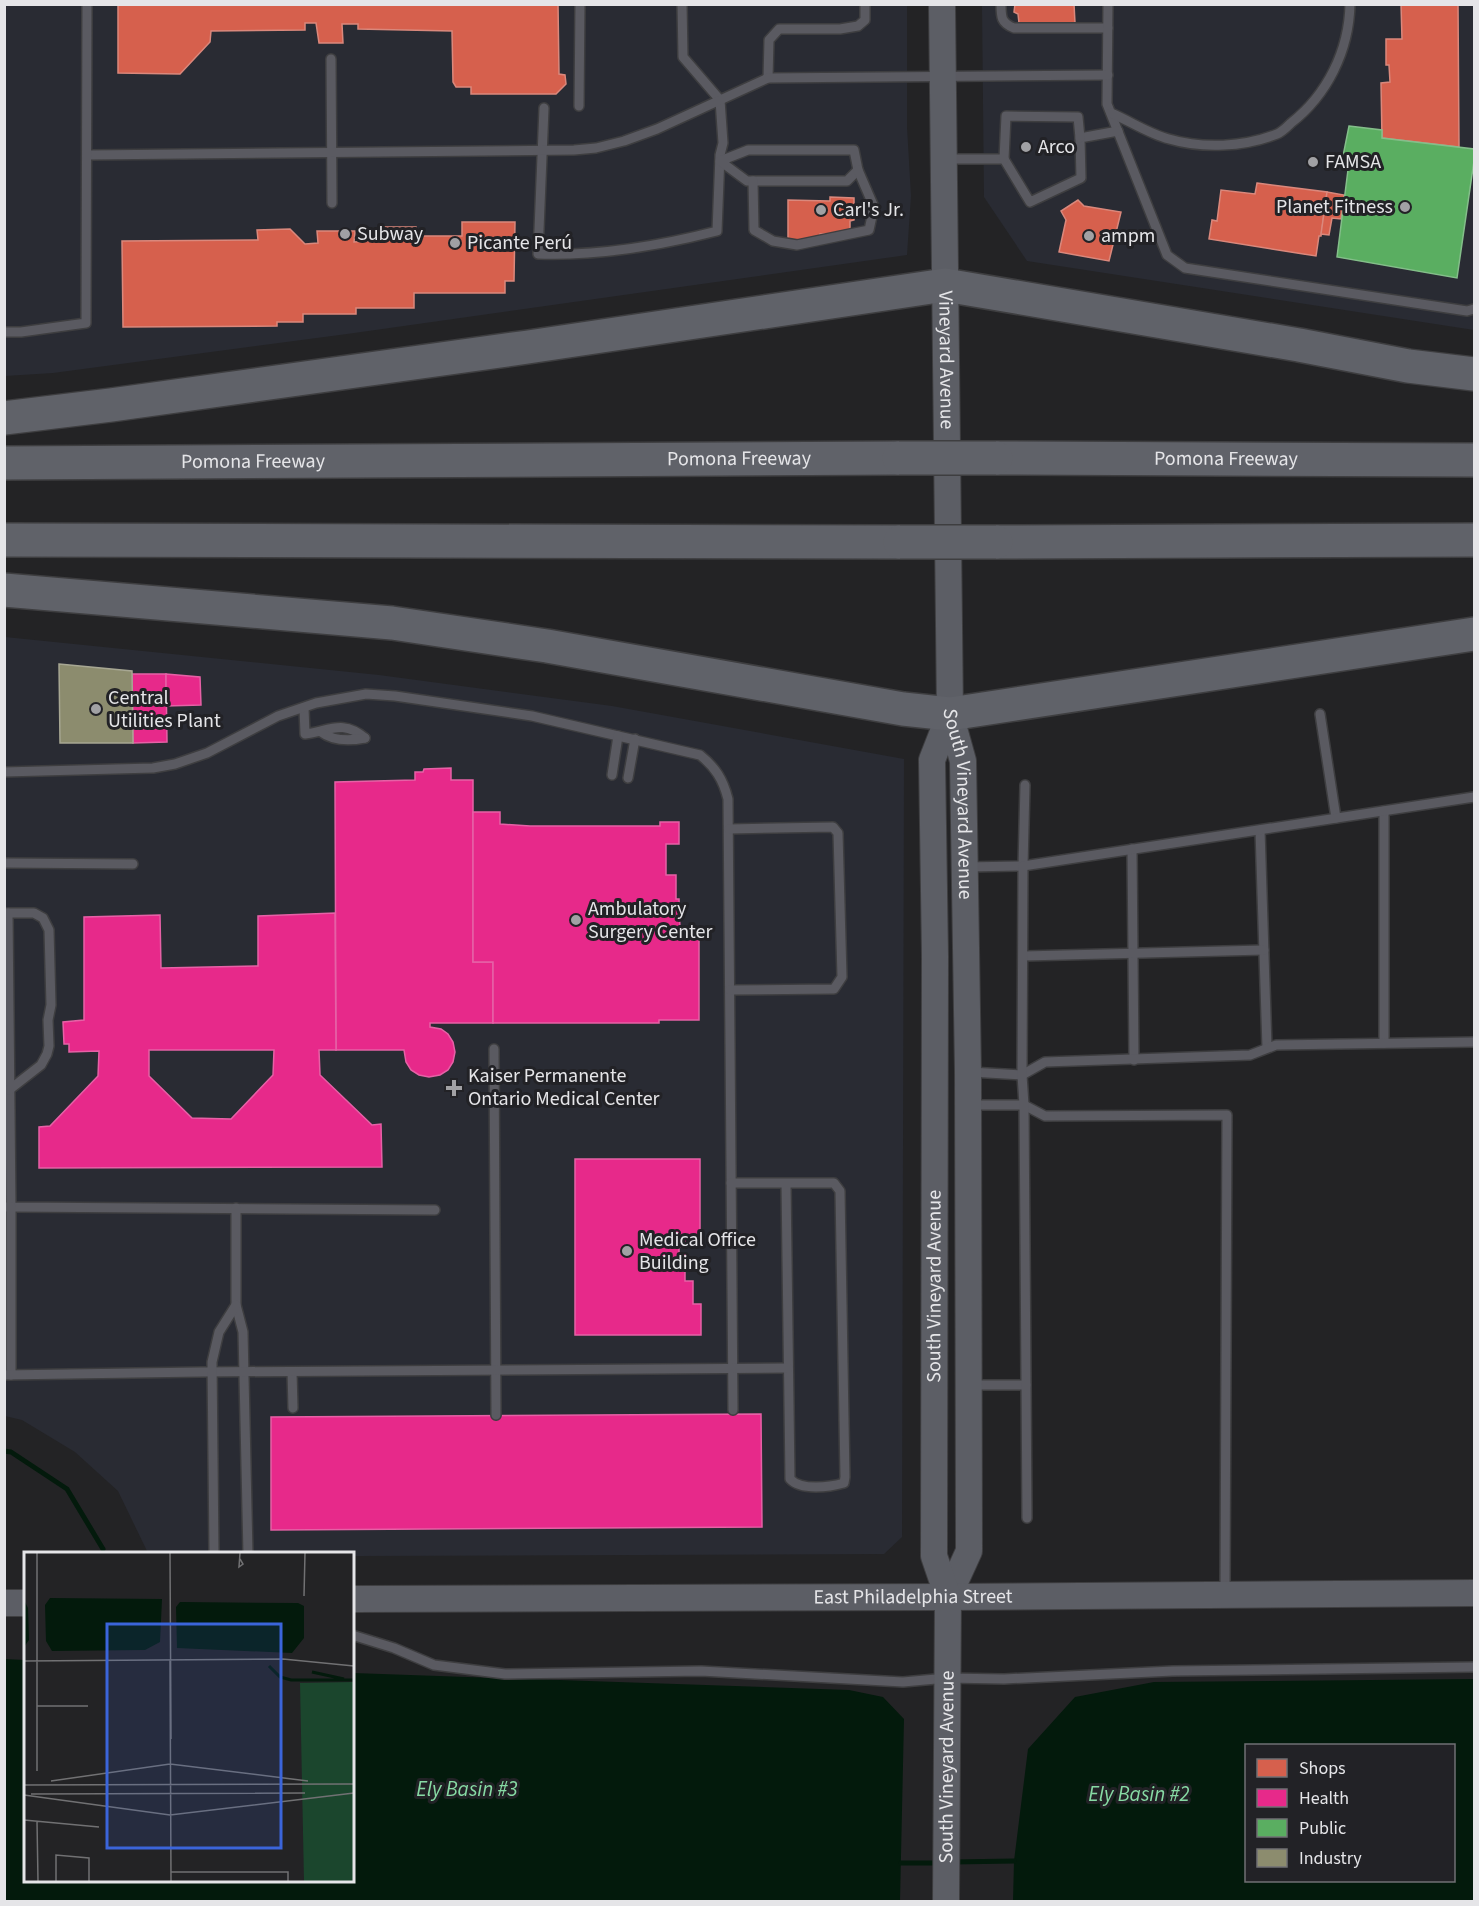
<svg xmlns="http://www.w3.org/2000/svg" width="1479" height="1906" font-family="'Source Sans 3',sans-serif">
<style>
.built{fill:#292b33}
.water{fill:#031a0c;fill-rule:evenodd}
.shops{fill:#d6604d;stroke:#da887c;stroke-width:1.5}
.health{fill:#e7298a;stroke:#e661a6;stroke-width:1.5;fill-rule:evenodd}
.public{fill:#5aae61;stroke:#84be8a;stroke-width:1.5}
.industry{fill:#8c8c6e;stroke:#a7a793;stroke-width:1.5}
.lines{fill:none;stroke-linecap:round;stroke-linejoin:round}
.stream{stroke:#031a0c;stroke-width:5}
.lane-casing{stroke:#3e3e40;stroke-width:12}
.secondary-casing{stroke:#3e3e40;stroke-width:28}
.highway-casing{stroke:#3e3e40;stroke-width:36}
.lane{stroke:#5a5a61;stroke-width:9}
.secondary{stroke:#5c5e65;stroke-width:26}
.highway{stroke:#606269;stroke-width:33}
.highway-bridge-casing{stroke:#3e3e40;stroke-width:36;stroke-linecap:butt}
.highway-bridge{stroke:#606269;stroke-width:33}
.poi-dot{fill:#a1a1a4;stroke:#222226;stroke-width:2}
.labels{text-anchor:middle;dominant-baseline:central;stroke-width:6;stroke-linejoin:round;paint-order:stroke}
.poi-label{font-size:20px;fill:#e5e5e8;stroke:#222226;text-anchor:start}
.street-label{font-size:20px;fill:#e5e5e8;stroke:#222226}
.water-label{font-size:21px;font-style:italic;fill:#87daa4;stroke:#222226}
.inset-river{fill:none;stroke:#031a0c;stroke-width:3}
.inset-road{fill:none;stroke:#717173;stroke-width:1.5}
.view{fill:#3b65da;fill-opacity:0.15;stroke:#3b65da;stroke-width:3}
.inset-edge{fill:none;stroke:#e5e5e8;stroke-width:3}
</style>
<rect width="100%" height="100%" fill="#232325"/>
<!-- built -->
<g class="built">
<path d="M5 5H907V127L911 196 907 255 347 334 53 373 5 376Z"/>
<path d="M982 5H1474V330L1027 261 984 197Z"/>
<path d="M5 637 379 675 612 706 904 759 902 1537 884 1554 353 1556 352 1554 148 1553 118 1491 75 1452 22 1420 5 1416Z"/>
</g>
<!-- water -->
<g class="water">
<path d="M4 1659 25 1660 26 1880H352L353 1673 849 1690 883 1697 904 1719 900 1901H5Z"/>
<path d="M1474 1679V1901H1013L1014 1861 1028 1749 1075 1697 1154 1682ZM1246 1746H1454V1880H1246Z"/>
</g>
<!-- shops -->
<g class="shops">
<path d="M118 4H558L559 74 565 75 566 84 556 94H471V87H456L453 82 452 31 358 29V24H342L343 43H319L316 23H305V30L211 31 210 42 180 74 118 73Z"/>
<path d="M1015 4H1074L1075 23H1019L1018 14 1014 12Z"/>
<path d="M1401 4H1458L1459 147 1382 138 1381 83 1390 82 1389 65H1386V39H1402Z"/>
<path d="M1257 183 1327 192 1321 236H1319L1316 256 1209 239 1212 220 1217 221 1221 190 1255 194Z"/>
<path d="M1327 192 1344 195 1341 219 1332 218 1329 235 1321 234Z"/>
<path d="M830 197 854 198V220L850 221V232L842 234H820L819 240H788V200L830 201Z"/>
<path d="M1078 200 1084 206 1121 212 1109 261 1059 252 1066 220 1061 211Z"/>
<path d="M462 222H515L514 281H505V293H414V308H356V314H303V322H277V326L123 327 122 241 258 240 257 230 290 229 305 244 318 243 317 231H355L354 242 369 241 382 227H416V236H462Z"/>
</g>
<!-- health -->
<g class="health">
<path d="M132 674H166L167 742 133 743Z"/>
<path d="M166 674 200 677 201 705 166 706Z"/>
<path d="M451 768V780H473V962H493V1023H430V1027L441 1029 448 1034 453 1042 455 1052 453 1062 448 1070 440 1075 429 1077 419 1075 411 1070 406 1062 404 1050H336L335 782 415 780V772H423L424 769Z"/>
<path d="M473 812H500V824L530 826H660V822H679V844H666V875H676V899H679L680 930H699V1020H659V1023H493V962H473Z"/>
<path d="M335 913 336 1050H319L320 1075 372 1125 381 1124 382 1167 39 1168V1127L50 1126 98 1076 99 1051 69 1052V1044H64L63 1022 84 1020V917L160 915 161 968 258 966V916ZM149 1050H274L273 1075 231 1119 192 1118 149 1076Z"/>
<path d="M575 1159H700V1247H679V1255H685V1281H693V1304H701V1335H575Z"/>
<path d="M761 1414 762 1527 271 1530V1417Z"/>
</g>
<!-- public -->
<path class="public" d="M1349 126 1382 130V138L1474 149V161L1457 278 1337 257 1349 162 1342 161Z"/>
<!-- industry -->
<path class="industry" d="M59 664 132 671 133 743H60Z"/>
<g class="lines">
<!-- stream -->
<g class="stream">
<path d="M4 1451 11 1452 67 1489 103 1549"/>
<path d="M953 1862 1014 1861"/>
<path d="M901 1863H940"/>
</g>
<!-- lane casing -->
<g class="lane-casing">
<g id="lane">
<path d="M1001 4C1001 17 1001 23 1014 28H1108"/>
<path d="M1108 4 1107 104 1167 255 1185 268 1467 311 1474 309"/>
<path d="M331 59 332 203"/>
<path d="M768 78 769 40 779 29H840L858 26 865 20V4"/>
<path d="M579 106 580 4"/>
<path d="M544 108 538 254C598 256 659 246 717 231L720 155 723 143 720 100 683 57 682 4"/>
<path d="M1111 113C1130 121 1149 134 1169 139 1203 149 1244 147 1277 134 1282 132 1287 127 1291 123 1327 95 1349 51 1350 4"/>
<path d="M748 150H854L858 170 847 181H747L720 161Z"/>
<path d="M88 155 574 150 596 148 624 141 657 129 768 78 1108 75"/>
<path d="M946 159H1004L1030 202 1081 178 1080 138 1118 131"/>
<path d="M1004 159 1006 116 1078 117 1080 138"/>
<path d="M753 181 754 230 773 241 797 245 869 230 874 207 858 170"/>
<path d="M4 332H21L86 323 87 4"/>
<path d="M304 708 305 734C329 731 343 719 365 738"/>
<path d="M1320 714 1336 818"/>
<path d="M321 732C333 741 350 741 365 738"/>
<path d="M4 772 153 768 175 764 207 753 278 716 316 703 366 694 395 696 532 716 700 755C715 767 723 779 728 799L733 1410"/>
<path d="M612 775 618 736"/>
<path d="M628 778 635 739"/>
<path d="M1384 811V1043"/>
<path d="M729 829 833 827 838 833 842 977 834 989 730 990"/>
<path d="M1260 830 1267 1048"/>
<path d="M1132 849 1134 1060"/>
<path d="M4 863 133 864"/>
<path d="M967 867 1023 866 1025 785"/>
<path d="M4 913H8L11 1207 435 1210"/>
<path d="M8 913H34L43 918 49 930 51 1005 48 1020 49 1046 47 1054 41 1065 9 1090"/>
<path d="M1024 956 1264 950"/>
<path d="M494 1049 496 1415"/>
<path d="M970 1072 1022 1075 1045 1062 1250 1055 1276 1045 1474 1042"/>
<path d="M969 1105H1024L1045 1116 1227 1115 1225 1593"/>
<path d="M731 1183H834L840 1191 845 1477 844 1483C830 1487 801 1491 790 1479L786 1183"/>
<path d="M6 1207H11V1375"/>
<path d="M236 1208V1305L243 1332 248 1554"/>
<path d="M292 1372 293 1408"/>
<path d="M4 1375 200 1372 788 1368"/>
<path d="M971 1385H1026"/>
<path d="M1027 1518 1024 1105 1022 1075 1023 866 1474 797"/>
<path d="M214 1554 212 1362 219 1332 236 1305"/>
<path d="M352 1635 394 1648 434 1665 505 1674 701 1671 903 1682 947 1678 1004 1679 1173 1671 1474 1667"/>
</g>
</g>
<!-- secondary casing -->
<g class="secondary-casing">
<g id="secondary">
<path id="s1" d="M942 4 950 714 963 761 968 1072 969 1551 948 1597"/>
<path id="s2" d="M352 1599 948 1597 1474 1593"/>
<path d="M4 1603H26"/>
<path id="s3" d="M946 1902 948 1597 934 1556 935 956 932 760 950 714"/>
</g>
</g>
<!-- highway casing -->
<g class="highway-casing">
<g id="highway">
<path d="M4 418 111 405 528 347 945 285 1299 345 1408 366 1474 374"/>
<path id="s4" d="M996 458 1474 460"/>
<path id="s5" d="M4 463 899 458"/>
<path d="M4 540 900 542"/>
<path d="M996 542 1474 540"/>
<path d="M4 590 392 623 547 646 903 709 950 714 1474 634"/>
</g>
</g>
<!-- lane -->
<use href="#lane" class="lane"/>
<!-- secondary -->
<use href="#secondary" class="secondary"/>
<!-- highway -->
<use href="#highway" class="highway"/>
<!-- highway-bridge casing -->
<g class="highway-bridge-casing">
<g id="highway-bridge">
<path d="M899 458H996"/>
<path d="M900 542H996"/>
</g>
</g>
<!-- highway-bridge -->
<use href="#highway-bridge" class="highway-bridge"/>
</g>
<!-- markers -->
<g class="poi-dot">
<circle cx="1026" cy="147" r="6"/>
<circle cx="1313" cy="162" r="6"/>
<circle cx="1405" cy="207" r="6"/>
<circle cx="821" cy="210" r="6"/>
<circle cx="345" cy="234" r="6"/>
<circle cx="1089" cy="236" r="6"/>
<circle cx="455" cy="243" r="6"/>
<circle cx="96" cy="709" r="6"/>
<circle cx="576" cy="920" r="6"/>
<path d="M451 1079h6v6h6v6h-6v6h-6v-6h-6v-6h6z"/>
<circle cx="627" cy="1251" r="6"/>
</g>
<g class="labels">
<!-- poi labels -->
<g class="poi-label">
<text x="1038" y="147">Arco</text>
<text x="1325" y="162">FAMSA</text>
<text x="1393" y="207" text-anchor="end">Planet Fitness</text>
<text x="833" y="210">Carl's Jr.</text>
<text x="357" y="234">Subway</text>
<text x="1101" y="236">ampm</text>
<text x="467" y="243">Picante Perú</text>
<text x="108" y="698">Central<tspan x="108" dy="23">Utilities Plant</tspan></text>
<text x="588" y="909">Ambulatory<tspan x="588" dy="23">Surgery Center</tspan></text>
<text x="468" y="1076">Kaiser Permanente<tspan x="468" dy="23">Ontario Medical Center</tspan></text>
<text x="639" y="1240">Medical Office<tspan x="639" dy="23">Building</tspan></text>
</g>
<!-- street labels -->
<g class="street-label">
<text stroke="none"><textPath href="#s1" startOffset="356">Vineyard Avenue</textPath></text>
<text stroke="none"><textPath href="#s5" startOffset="735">Pomona Freeway</textPath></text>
<text stroke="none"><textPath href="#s4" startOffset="230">Pomona Freeway</textPath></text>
<text stroke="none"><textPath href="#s5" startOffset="249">Pomona Freeway</textPath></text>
<text stroke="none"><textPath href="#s1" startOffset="801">South Vineyard Avenue</textPath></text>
<text stroke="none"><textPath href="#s3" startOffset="618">South Vineyard Avenue</textPath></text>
<text stroke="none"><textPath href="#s2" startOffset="561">East Philadelphia Street</textPath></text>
<text stroke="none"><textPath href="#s3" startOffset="135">South Vineyard Avenue</textPath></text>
</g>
<!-- water labels -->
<g class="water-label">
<text x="467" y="1789">Ely Basin #3</text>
<text x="1139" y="1794">Ely Basin #2</text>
</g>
</g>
<!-- overview -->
<g transform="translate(24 1552)">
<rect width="330" height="330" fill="#232325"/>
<path d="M330 130V329H280L276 131Z" fill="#1b462d"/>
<path d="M26 46 138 47 136 90 121 98 28 99 22 89 21 53ZM0 48 4 56 5 88 0 95ZM156 50 274 51 280 54V86L268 101 153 96 152 55Z" fill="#031a0c"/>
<path class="inset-river" d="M245 114 256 125 267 128H330M288 120 320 127"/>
<path class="inset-road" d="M146 1 147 187M216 7 219 12 215 15 216 1M280 44 281 1M146 108 147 329M0 109 259 107 330 114M13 154H64M13 219V1M27 229 146 212 284 229M0 233 330 232M7 242 281 241M0 243 146 263 330 241M0 268 75 275M13 269 14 329M147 320H264V329M32 329V303L65 306V329"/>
<path class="view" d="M83 72H257V296H83Z"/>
<rect width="330" height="330" class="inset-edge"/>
</g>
<!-- border -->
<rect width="1479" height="1906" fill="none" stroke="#e5e5e8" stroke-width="12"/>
<!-- legend -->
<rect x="1245" y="1744" width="210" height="138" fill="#222226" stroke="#707074" stroke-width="1.5"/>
<rect x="1257" y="1759" width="30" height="18" fill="#d6604d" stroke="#707074" stroke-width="1.5"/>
<text x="1299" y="1774" font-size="18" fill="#e5e5e8">Shops</text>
<rect x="1257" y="1789" width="30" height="18" fill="#e7298a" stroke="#707074" stroke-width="1.5"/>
<text x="1299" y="1804" font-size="18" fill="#e5e5e8">Health</text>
<rect x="1257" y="1819" width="30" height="18" fill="#5aae61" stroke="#707074" stroke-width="1.5"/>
<text x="1299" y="1834" font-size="18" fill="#e5e5e8">Public</text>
<rect x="1257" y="1849" width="30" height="18" fill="#8c8c6e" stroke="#707074" stroke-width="1.5"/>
<text x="1299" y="1864" font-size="18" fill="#e5e5e8">Industry</text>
</svg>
